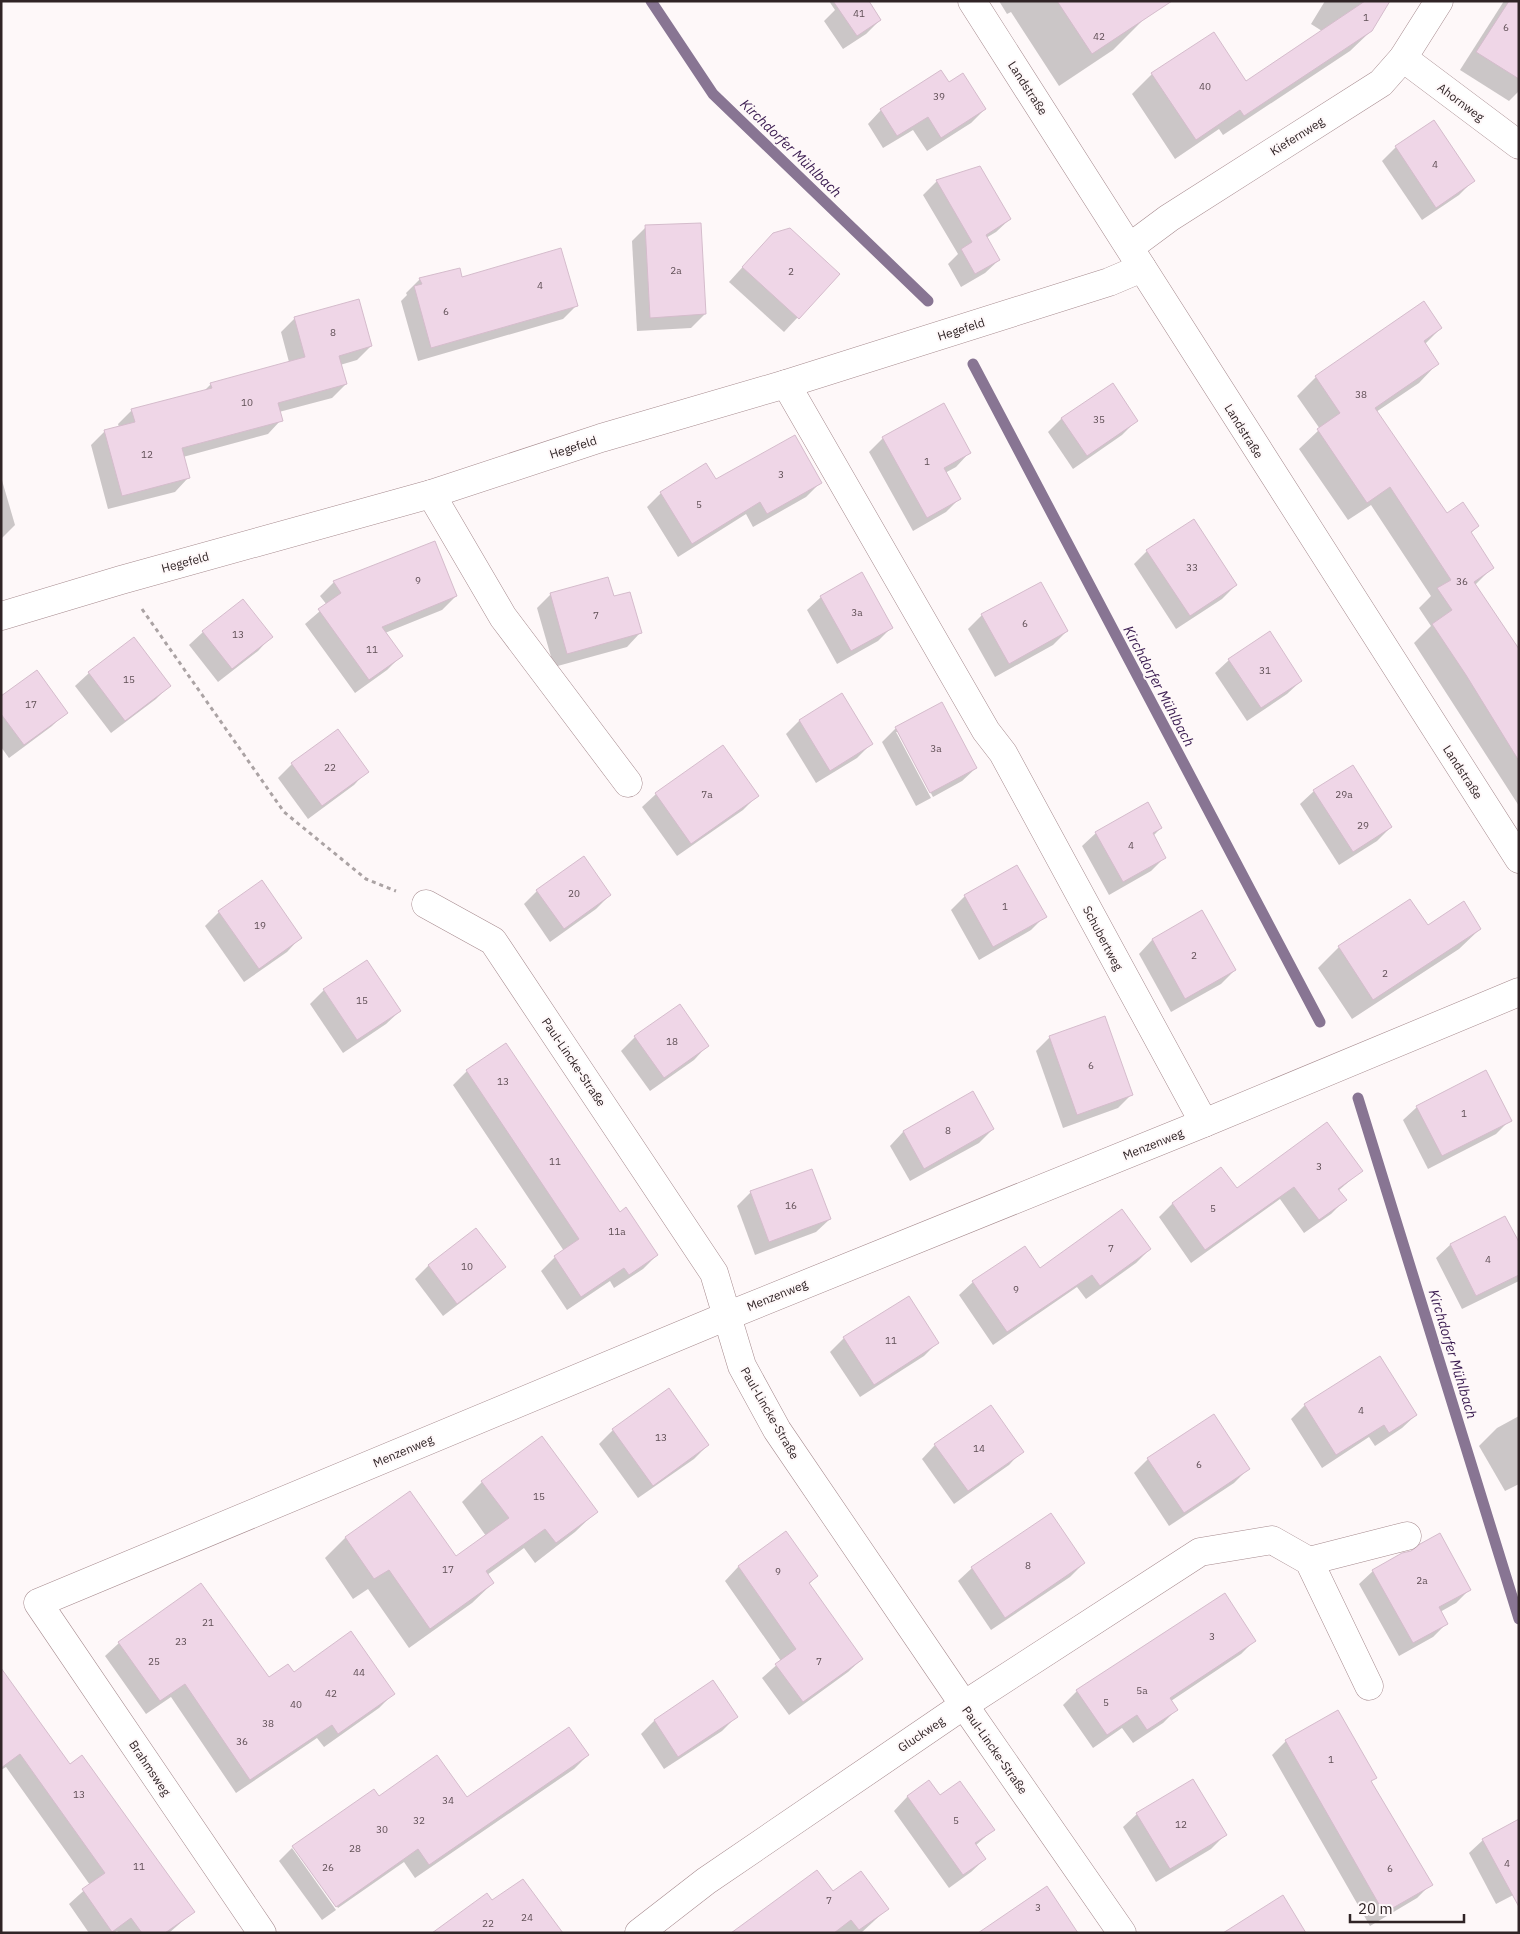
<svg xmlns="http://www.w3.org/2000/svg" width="1520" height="1934" font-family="'IBM Plex Sans',sans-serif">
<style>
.shadow{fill:#0003}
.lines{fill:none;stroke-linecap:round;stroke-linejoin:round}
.stream{stroke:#887593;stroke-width:11}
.building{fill:#efd6e7;stroke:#d5bccc}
.minor-casing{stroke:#a68a8e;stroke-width:29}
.path{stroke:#aba3a4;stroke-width:3;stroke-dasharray:4 4;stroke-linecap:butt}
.minor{stroke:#fff;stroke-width:28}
.labels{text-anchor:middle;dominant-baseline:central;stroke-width:4;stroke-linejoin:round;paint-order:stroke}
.number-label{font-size:10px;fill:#605056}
.street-label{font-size:12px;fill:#302426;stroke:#fef8f9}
.water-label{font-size:14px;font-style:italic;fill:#391a4f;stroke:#fef8f9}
</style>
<rect width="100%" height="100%" fill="#fef8f9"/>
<!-- shadow -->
<g class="shadow">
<path d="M829 1H867L880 20 866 34 843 49 824 21 835 10Z"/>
<path d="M999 1H1134L1145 18 1113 50 1059 86 1011 12 1007 14Z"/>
<path d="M1325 1H1389L1371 31 1350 51 1223 135 1219 129 1175 159 1132 94 1152 74 1246 82 1322 31 1311 24Z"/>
<path d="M1504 1H1519V91L1509 101 1460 70Z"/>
<path d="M948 84 985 109 971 123 927 151 913 130 883 148 868 124 881 110Z"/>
<path d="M1396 147 1473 181 1459 195 1422 220 1382 161Z"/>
<path d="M937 181 1010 219 996 232 986 238 999 260 985 273 961 287 948 264 958 254 923 195Z"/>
<path d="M646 227 705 314 691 328 637 331 632 241Z"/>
<path d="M759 249 838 274 784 332 729 282Z"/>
<path d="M420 279H461L577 305 563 319 418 361 401 301 407 295 406 293Z"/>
<path d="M295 318 371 346 357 360 340 365 346 384 332 398 279 412 281 420 268 434 183 457 188 478 175 492 108 509 91 445 105 431 119 427 118 424 132 410 204 391 211 384 289 362 281 332Z"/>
<path d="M1441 328 1424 345 1437 364 1419 383 1376 412 1447 515 1478 526 1470 534 1493 567 1475 585 1519 652V806L1414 643 1431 626 1419 608 1431 596 1371 505 1348 520 1299 449 1320 429 1297 396 1316 377Z"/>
<path d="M1062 418 1136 421 1122 435 1073 469 1048 432Z"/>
<path d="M883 438 969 453 956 467 945 473 960 498 946 512 913 531 869 452Z"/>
<path d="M706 465 716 480 820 483 806 497 753 527 746 514 678 557 647 507 661 493Z"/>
<path d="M1 477 15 525 1 539Z"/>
<path d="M1147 551 1236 585 1222 599 1176 629 1134 564Z"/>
<path d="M334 582 456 596 442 610 385 633 401 656 387 670 355 693 305 624 327 605 320 596Z"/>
<path d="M551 594 613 598 640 633 627 647 554 667 537 608Z"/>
<path d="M821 597 892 627 878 641 837 664 807 610Z"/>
<path d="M982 615 1067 631 1053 645 995 677 968 629Z"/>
<path d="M203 632 271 637 258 651 218 682 189 645Z"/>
<path d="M1229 660 1301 681 1287 694 1247 721 1215 673Z"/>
<path d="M89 673 169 686 156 699 111 733 75 686Z"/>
<path d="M1 697 66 712 52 726 9 758 1 747Z"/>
<path d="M942 704 976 768 962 781 933 797 898 732H896L931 798 916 806 882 742 896 728Z"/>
<path d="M800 720 871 744 857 758 816 783 786 734Z"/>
<path d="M292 764 367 771 354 785 308 819 278 778Z"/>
<path d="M1314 791 1391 827 1377 841 1339 865 1300 804Z"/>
<path d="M656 794 757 796 743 810 677 856 642 807Z"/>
<path d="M1161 828 1153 836 1165 857 1151 871 1109 895 1082 846 1096 833Z"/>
<path d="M537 891 610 895 596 909 550 942 524 904Z"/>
<path d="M965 896 1045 916 1031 930 979 960 951 910Z"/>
<path d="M1410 901 1427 927 1480 929 1459 949 1352 1019 1318 968 1339 947Z"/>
<path d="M219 912 300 938 287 952 244 982 205 926Z"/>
<path d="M1202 912 1235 970 1221 984 1171 1012 1139 954 1152 940Z"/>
<path d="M324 990 400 1011 386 1024 343 1053 310 1004Z"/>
<path d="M635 1037 707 1046 694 1060 650 1091 621 1051Z"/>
<path d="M1050 1037 1132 1094 1118 1108 1063 1128 1036 1051Z"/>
<path d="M467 1071 620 1213 657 1255 643 1269 614 1288 610 1281 567 1310 541 1271 555 1257 564 1251 453 1085Z"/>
<path d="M973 1093 993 1129 979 1143 910 1181 890 1146 903 1132Z"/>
<path d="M1417 1107 1510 1120 1496 1134 1428 1169 1403 1120Z"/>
<path d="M1221 1169 1236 1190 1361 1171 1338 1191 1345 1200 1331 1214 1304 1233 1280 1199 1191 1263 1159 1217 1172 1204Z"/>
<path d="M751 1192 830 1219 816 1232 755 1255 737 1206Z"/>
<path d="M1505 1217 1517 1242 1519 1241V1281L1462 1309 1436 1258 1450 1245Z"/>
<path d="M1150 1249 1136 1263 1086 1299 1077 1287 993 1345 959 1295 973 1282Z"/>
<path d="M429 1265 504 1267 490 1280 443 1316 415 1279Z"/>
<path d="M844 1338 937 1343 924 1356 860 1397 830 1352Z"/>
<path d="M1379 1358 1416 1415 1402 1428 1375 1446 1369 1437 1322 1468 1291 1419 1305 1405Z"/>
<path d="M1519 1416V1484L1505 1491 1479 1446 1497 1428Z"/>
<path d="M613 1430 708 1445 694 1459 638 1498 599 1444Z"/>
<path d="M935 1445 1022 1451 1009 1465 954 1504 922 1459Z"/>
<path d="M1148 1459 1248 1469 1234 1483 1169 1526 1134 1473Z"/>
<path d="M482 1482 596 1512 575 1532 535 1563 524 1548 487 1575 493 1583 472 1603 409 1648 368 1589 353 1599 325 1558 345 1538 410 1493 455 1558 486 1536 462 1502Z"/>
<path d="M786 1533 817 1576 808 1585 862 1659 848 1672 789 1715 762 1678 781 1661 725 1581 738 1567Z"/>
<path d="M1084 1563 1070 1577 991 1630 958 1581 972 1568Z"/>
<path d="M1373 1571 1470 1589 1456 1603 1440 1612 1446 1624 1433 1637 1399 1656 1359 1584Z"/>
<path d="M1255 1640 1241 1654 1171 1701 1176 1710 1163 1723 1133 1743 1122 1728 1093 1748 1063 1705 1077 1691Z"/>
<path d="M119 1643 269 1679 293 1673 393 1694 379 1708 324 1747 317 1738 236 1793 171 1697 146 1714 105 1656Z"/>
<path d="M1 1675 69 1765 193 1912 169 1933H119L117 1931 114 1933H89L69 1904 90 1885 6 1767 1 1770Z"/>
<path d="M1337 1712 1375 1778 1370 1782 1431 1884 1417 1898 1370 1926 1272 1755 1286 1741Z"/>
<path d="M736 1717 722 1731 664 1769 641 1734 654 1721Z"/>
<path d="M588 1755 574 1769 415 1878 404 1862 338 1908 295 1848H292L374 1791 378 1797 467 1799Z"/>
<path d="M928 1782 939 1797 993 1830 975 1846 985 1859 971 1872 949 1888 894 1811 907 1797Z"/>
<path d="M1137 1814 1225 1835 1211 1849 1156 1882 1123 1827Z"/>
<path d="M1483 1840 1519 1892 1496 1904 1469 1853Z"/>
<path d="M292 1848 336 1910 322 1920 279 1861Z"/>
<path d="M832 1893 887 1909 861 1933H732Z"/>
</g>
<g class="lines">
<!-- stream -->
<g class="stream">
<path d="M651 1 713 94 928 301"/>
<path d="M973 364 1320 1022"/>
<path d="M1358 1098 1519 1619"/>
</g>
</g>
<!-- building -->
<g class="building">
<path d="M833 1H869L881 20 857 36Z"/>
<path d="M1057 1H1172L1092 54Z"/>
<path d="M1365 1H1390L1372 31 1244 116 1240 110 1196 140 1151 73 1214 32 1246 81Z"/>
<path d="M1509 1H1519V79L1476 52Z"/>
<path d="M941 70 949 82 963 73 986 109 941 138 928 117 897 136 880 109Z"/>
<path d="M1434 120 1475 181 1436 208 1395 146Z"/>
<path d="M980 166 1011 219 986 235 1000 260 975 274 961 249 972 242 936 180Z"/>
<path d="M701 223 706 314 650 318 645 225Z"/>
<path d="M790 228 840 274 799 319 742 267 773 233Z"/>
<path d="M561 248 578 306 431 348 414 286 422 284 419 278 460 268 462 277Z"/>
<path d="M359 299 372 346 339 356 347 384 278 403 283 421 182 448 190 478 122 496 104 430 135 422 131 409 212 388 210 383 305 357 294 317Z"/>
<path d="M1424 301 1442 328 1424 341 1439 364 1375 408 1447 513 1463 502 1479 526 1471 532 1494 568 1474 582 1519 649V761L1466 675 1432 624 1452 610 1437 588 1451 580 1390 487 1367 503 1317 429 1340 413 1315 376Z"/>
<path d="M1113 383 1138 421 1087 456 1061 418Z"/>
<path d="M944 403 971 453 944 468 961 499 927 518 882 437Z"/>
<path d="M795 435 822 483 767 514 760 502 692 544 660 492 706 463 716 479Z"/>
<path d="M1194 519 1237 585 1190 616 1146 550Z"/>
<path d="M435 541 457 596 382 627 403 656 369 680 318 609 341 593 333 581Z"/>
<path d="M862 572 893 628 851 651 820 596Z"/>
<path d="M608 577 614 596 630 592 642 633 567 654 550 593Z"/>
<path d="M1041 582 1068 631 1009 664 981 614Z"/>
<path d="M243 599 273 637 232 669 202 631Z"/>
<path d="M1270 631 1302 681 1261 708 1228 659Z"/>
<path d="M134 637 171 686 125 721 88 672Z"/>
<path d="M37 670 68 713 24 745 1 714V696Z"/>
<path d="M842 693 873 744 830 771 799 720Z"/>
<path d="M942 702 977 768 930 793 895 727Z"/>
<path d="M338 729 369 772 322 806 291 763Z"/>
<path d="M723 745 759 796 691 844 655 793Z"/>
<path d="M1353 765 1392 827 1353 852 1313 790Z"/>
<path d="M1148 802 1162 828 1153 833 1166 858 1123 882 1095 832Z"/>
<path d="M584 856 611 895 564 929 536 890Z"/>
<path d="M1017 865 1047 917 993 947 964 895Z"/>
<path d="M262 880 302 938 259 969 218 911Z"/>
<path d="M1410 899 1428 925 1464 901 1481 929 1373 1000 1338 946Z"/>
<path d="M1202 910 1236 970 1185 999 1152 939Z"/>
<path d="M367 960 401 1011 357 1040 323 989Z"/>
<path d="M680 1004 709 1046 664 1078 634 1036Z"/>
<path d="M1105 1016 1133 1095 1077 1115 1049 1036Z"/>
<path d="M506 1043 620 1212 626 1207 658 1255 629 1275 624 1268 581 1297 554 1256 579 1239 466 1070Z"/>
<path d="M1486 1070 1512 1121 1442 1156 1416 1106Z"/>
<path d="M973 1091 994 1129 924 1169 903 1131Z"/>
<path d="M1327 1122 1363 1171 1338 1189 1347 1200 1319 1220 1294 1187 1205 1250 1172 1203 1221 1167 1237 1188Z"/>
<path d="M812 1169 831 1219 769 1242 750 1191Z"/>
<path d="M1122 1209 1151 1249 1100 1286 1092 1275 1007 1332 972 1281 1025 1246 1040 1268Z"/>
<path d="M1505 1216 1519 1242V1275L1476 1296 1450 1244Z"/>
<path d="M476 1228 506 1267 457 1304 428 1265Z"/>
<path d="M909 1296 939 1343 874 1385 843 1337Z"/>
<path d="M1380 1356 1417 1415 1389 1433 1384 1425 1336 1455 1304 1404Z"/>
<path d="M669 1388 709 1445 653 1486 612 1429Z"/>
<path d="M991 1405 1024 1452 968 1491 934 1444Z"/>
<path d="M1214 1414 1250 1469 1184 1513 1147 1458Z"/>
<path d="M542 1436 598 1512 556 1543 545 1529 486 1571 494 1583 430 1629 389 1570 374 1579 345 1537 410 1491 456 1556 509 1518 481 1481Z"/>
<path d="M1051 1513 1085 1563 1005 1618 971 1567Z"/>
<path d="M786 1531 818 1576 809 1583 863 1659 803 1702 775 1664 796 1649 738 1566Z"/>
<path d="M1440 1533 1471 1590 1439 1607 1448 1624 1413 1643 1372 1570 1402 1553 1411 1551 1420 1544Z"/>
<path d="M201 1583 269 1677 288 1664 294 1672 351 1631 395 1694 338 1734 332 1725 250 1780 185 1684 160 1701 118 1642Z"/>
<path d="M1225 1593 1256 1641 1170 1698 1178 1710 1147 1730 1137 1715 1107 1735 1076 1690Z"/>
<path d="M1 1668 70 1764 82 1755 195 1912 165 1933H142L131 1918 112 1932 82 1889 105 1873 20 1754 1 1768Z"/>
<path d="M713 1680 738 1717 678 1757 654 1720Z"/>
<path d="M1338 1710 1377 1778 1371 1781 1433 1885 1384 1913 1285 1740Z"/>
<path d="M569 1727 589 1755 429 1865 418 1849 336 1907 292 1846 374 1789 379 1796 437 1755 467 1797Z"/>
<path d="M1193 1779 1227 1835 1170 1869 1136 1813Z"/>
<path d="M929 1780 940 1795 960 1781 995 1830 975 1843 986 1859 963 1875 907 1796Z"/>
<path d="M1519 1819V1907L1482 1839Z"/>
<path d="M817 1870 833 1891 861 1871 889 1909 859 1930 851 1920 834 1933H731Z"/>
<path d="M523 1879 563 1933H432L487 1893 492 1900Z"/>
<path d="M1047 1886 1078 1933H978Z"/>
<path d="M1283 1895 1306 1933H1223Z"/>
</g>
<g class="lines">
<!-- minor casing -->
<g class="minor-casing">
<g id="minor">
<path d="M972 1 1519 859"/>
<path d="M1403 58 1519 145"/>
<path d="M1130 247 1169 218 1381 83 1403 58 1439 1"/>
<path d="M786 384 986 731 1003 753 1204 1123"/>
<path d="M431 494 503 617 628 783"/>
<path d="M1 616 121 580 431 494 601 438 786 384 1109 282 1142 268"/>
<path d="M426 904 493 941 714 1273 742 1366 777 1430 964 1705 1122 1933"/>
<path d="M1309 1561 1407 1536"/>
<path d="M262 1933 38 1603 727 1316 1204 1123 1519 992"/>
<path d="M639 1933 706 1881 964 1705 1200 1552 1272 1540 1309 1561 1369 1686"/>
</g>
</g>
<!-- path -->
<path class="path" d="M142 609 284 812 366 879 396 891"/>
<!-- minor -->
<use href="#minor" class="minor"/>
</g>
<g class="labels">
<!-- number labels -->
<g class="number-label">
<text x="859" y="13">41</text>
<text x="1366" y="17">1</text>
<text x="1506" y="27">6</text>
<text x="1099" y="36">42</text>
<text x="1205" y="86">40</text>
<text x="939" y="96">39</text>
<text x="1435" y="164">4</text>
<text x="676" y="270">2a</text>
<text x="791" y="271">2</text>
<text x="540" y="285">4</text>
<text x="446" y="311">6</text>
<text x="333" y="332">8</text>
<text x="1361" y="394">38</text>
<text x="247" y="402">10</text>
<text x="1099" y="419">35</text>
<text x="147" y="454">12</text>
<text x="927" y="461">1</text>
<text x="781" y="474">3</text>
<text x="699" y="504">5</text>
<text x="1192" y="567">33</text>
<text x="418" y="580">9</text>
<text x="1462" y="581">36</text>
<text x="857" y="612">3a</text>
<text x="596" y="615">7</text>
<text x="1025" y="623">6</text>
<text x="238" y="634">13</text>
<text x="372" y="649">11</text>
<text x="1265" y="670">31</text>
<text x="129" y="679">15</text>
<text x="31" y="704">17</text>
<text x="936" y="748">3a</text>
<text x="330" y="767">22</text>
<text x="707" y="794">7a</text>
<text x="1344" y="794">29a</text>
<text x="1363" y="825">29</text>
<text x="1131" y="845">4</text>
<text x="574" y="893">20</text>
<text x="1005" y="906">1</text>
<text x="260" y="925">19</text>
<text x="1194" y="955">2</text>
<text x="1385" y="973">2</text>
<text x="362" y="1000">15</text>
<text x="672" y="1041">18</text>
<text x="1091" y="1065">6</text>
<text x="503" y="1081">13</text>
<text x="1464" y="1113">1</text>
<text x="948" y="1130">8</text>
<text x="555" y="1161">11</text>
<text x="1319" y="1166">3</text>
<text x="791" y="1205">16</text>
<text x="1213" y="1208">5</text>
<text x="617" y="1231">11a</text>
<text x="1111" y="1248">7</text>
<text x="1488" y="1259">4</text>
<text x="467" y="1266">10</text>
<text x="1016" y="1289">9</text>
<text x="891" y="1340">11</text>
<text x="1361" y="1410">4</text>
<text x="661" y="1437">13</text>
<text x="979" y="1448">14</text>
<text x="1199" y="1464">6</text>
<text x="539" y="1496">15</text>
<text x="1028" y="1565">8</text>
<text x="448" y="1569">17</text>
<text x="778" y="1571">9</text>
<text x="1422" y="1580">2a</text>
<text x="208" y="1622">21</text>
<text x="1212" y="1636">3</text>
<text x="181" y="1641">23</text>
<text x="154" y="1661">25</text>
<text x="819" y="1661">7</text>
<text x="359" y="1672">44</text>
<text x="1142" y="1690">5a</text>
<text x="331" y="1693">42</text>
<text x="1106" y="1702">5</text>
<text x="296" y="1704">40</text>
<text x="268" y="1723">38</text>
<text x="242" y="1741">36</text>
<text x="1331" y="1759">1</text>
<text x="79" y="1794">13</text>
<text x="448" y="1800">34</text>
<text x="419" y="1820">32</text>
<text x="956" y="1820">5</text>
<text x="1181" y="1824">12</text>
<text x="382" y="1829">30</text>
<text x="355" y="1848">28</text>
<text x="1507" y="1863">4</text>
<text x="139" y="1866">11</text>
<text x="328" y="1867">26</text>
<text x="1390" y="1868">6</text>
<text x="829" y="1900">7</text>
<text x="1038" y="1907">3</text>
<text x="527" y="1917">24</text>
<text x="488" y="1923">22</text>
</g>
<!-- street labels -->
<g class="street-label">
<text transform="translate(1028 88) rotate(57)">Landstraße</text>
<text transform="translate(1461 102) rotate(37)">Ahornweg</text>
<text transform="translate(1297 136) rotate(-32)">Kiefernweg</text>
<text transform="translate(961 329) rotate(-18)">Hegefeld</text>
<text transform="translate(1244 431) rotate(58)">Landstraße</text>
<text transform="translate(573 447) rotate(-18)">Hegefeld</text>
<text transform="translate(185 562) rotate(-15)">Hegefeld</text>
<text transform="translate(1463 772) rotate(57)">Landstraße</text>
<text transform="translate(1103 938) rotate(62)">Schubertweg</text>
<text transform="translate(574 1062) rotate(56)">Paul-Lincke-Straße</text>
<text transform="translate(1153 1144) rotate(-22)">Menzenweg</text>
<text transform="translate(777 1295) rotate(-22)">Menzenweg</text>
<text transform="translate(770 1413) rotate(60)">Paul-Lincke-Straße</text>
<text transform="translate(403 1451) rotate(-23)">Menzenweg</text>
<text transform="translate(921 1734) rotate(-34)">Gluckweg</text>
<text transform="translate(995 1750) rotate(55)">Paul-Lincke-Straße</text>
<text transform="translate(150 1768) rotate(56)">Brahmsweg</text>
</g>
<!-- water labels -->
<g class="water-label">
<text transform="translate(791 148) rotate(44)">Kirchdorfer Mühlbach</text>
<text transform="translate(1159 686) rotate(62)">Kirchdorfer Mühlbach</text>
<text transform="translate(1453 1354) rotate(73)">Kirchdorfer Mühlbach</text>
</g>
</g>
<!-- border -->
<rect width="1520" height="1934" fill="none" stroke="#302426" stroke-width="5"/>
<!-- scale -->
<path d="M1350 1914v8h114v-8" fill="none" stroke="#302426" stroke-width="2.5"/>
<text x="1358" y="1914" font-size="15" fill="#302426" stroke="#fef8f9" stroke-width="4" paint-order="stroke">20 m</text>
</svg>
